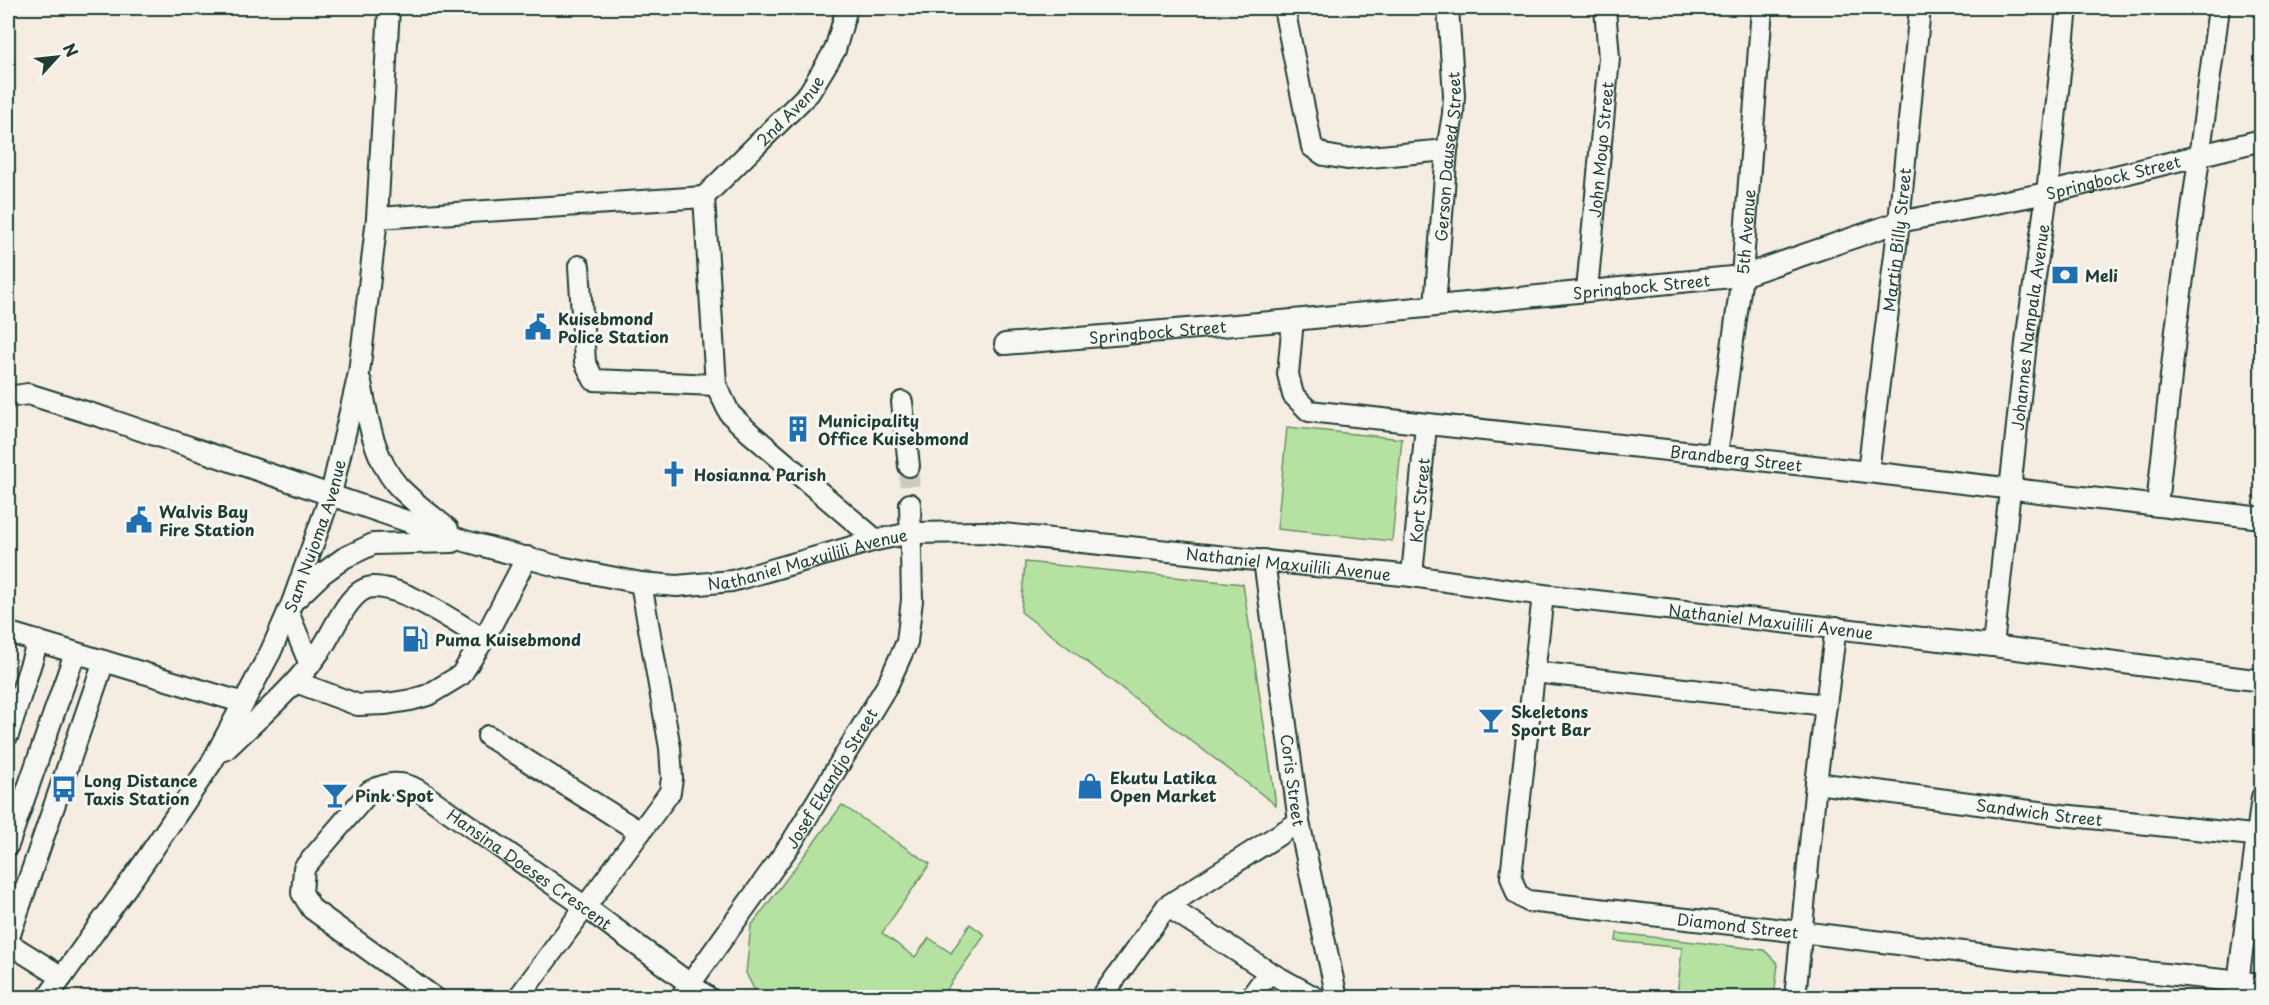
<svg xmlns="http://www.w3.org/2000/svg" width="2269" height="1005" font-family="'Playpen Sans',sans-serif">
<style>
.green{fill:#b5e2a0;stroke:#6a906a;stroke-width:1.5}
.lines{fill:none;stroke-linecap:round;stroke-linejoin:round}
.minor-tunnel{stroke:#cacabf;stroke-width:20;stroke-dasharray:20 10;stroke-linecap:butt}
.minor-casing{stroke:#1f3d34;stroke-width:24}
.minor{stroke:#f6f6f2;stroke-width:20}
.labels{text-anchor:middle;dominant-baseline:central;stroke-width:6;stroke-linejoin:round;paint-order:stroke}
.street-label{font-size:16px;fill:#1f3d34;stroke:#f6f6f2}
.poi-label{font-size:16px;font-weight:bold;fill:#1f3d34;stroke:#f6f6f2;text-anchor:start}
</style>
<rect width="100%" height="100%" fill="#f5ede2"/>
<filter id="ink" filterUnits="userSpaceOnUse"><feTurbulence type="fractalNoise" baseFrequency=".0167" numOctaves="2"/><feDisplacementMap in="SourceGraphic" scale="12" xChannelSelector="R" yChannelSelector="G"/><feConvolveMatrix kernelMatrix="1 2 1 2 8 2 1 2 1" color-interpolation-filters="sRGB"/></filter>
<g filter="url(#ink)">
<!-- green -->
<g class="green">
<path d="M1287 427 1402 439 1392 541 1277 529Z"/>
<path d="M1025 562 1243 584 1276 805 1021 612Z"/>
<path d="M842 805 930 864 882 933 915 957 929 938 951 953 970 924 985 935 941 997H758L746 973 751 926Z"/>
<path d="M1617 933 1764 950 1778 964 1774 997H1677L1682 948 1616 941Z"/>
</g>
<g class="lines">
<!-- minor-tunnel -->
<path class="minor-tunnel" d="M909 466 910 504"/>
<!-- minor casing -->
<g class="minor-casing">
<g id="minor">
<path d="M1284 8 1312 147 1324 155 1347 159 1447 150"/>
<path d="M704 197 716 385 730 414 750 433 876 540"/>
<path id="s1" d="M704 197 809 93 835 50 847 8"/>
<path d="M377 218 704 197"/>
<path d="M579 266 585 362 594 380 716 385"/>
<path id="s2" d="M1587 290 1609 58 1605 8"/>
<path id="s3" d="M1435 306 1447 150 1453 114 1454 95 1448 8"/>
<path id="s4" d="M1293 320 1288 374 1293 395 1309 411 1868 472 2262 518"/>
<path id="s5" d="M1005 344 1293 320 1742 276 1899 222 2047 193 2262 140"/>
<path d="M361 382C367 416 374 459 398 486 413 502 431 515 448 529"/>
<path id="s6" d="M8 397 28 394 108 419 465 541 560 567 641 583 677 586 732 581 876 540 911 533 984 532 1412 576 1543 595 1993 646 2262 681"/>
<path d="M902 402 909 466"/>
<path id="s7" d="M1717 455 1742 276 1762 8"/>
<path id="s8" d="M1868 472 1899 222 1920 8"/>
<path d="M2157 505 2176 330 2219 8"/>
<path id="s9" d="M1264 560 1299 822 1337 998"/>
<path id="s10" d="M1412 576 1426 425"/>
<path id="s11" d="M1543 595 1511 877 1517 894 1528 901 1801 932 2020 959 2262 984"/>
<path d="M297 598 322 574 344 558 373 544 453 542"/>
<path d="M288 612 310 665"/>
<path d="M8 635 10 633 244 703"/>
<path id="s12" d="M1993 646 2027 334 2047 193 2067 8"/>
<path d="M1534 672 1826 705"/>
<path d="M296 682 358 705 386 704 411 700 428 695 461 675 484 639 527 557"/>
<path d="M8 735 38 641"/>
<path d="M488 736 640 832"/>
<path d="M225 750C258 718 296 687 322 648 334 631 349 588 373 587 407 587 454 622 484 639"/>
<path id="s13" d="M1816 783 2062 815 2262 836"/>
<path d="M8 845 75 653"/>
<path d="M1167 906 1299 822"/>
<path d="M8 940 104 661"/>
<path d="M8 943 62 977"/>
<path id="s14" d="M47 998 143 864 212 762 271 651 292 603 331 494 359 373 377 218 389 8"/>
<path id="s15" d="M435 998 312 909 302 893 304 868 370 791C387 783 401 780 418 790L584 906 709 998"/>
<path d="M518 998 670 792 672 778 670 748 641 583"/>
<path id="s16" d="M680 998 792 842 888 684 907 642 912 600 910 504"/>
<path d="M1101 998 1167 906 1269 972 1316 998"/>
<path d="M1250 998 1269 972"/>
<path d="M1795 998 1816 783 1836 627"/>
<path d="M2236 998 2262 797"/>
</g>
</g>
<!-- minor -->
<use href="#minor" class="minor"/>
</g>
</g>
<!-- icons -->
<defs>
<g id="bank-bare" transform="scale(2.07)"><path d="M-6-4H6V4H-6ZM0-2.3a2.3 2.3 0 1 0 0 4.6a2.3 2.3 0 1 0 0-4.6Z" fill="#1f6fb2" stroke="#f6f6f2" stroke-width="2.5" paint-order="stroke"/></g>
<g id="civic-bare" transform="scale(2.07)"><path d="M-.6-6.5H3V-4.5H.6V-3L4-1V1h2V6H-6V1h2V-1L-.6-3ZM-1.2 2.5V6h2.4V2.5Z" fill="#1f6fb2" stroke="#f6f6f2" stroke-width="2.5" paint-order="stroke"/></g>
<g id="building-bare" transform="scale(2.07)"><path d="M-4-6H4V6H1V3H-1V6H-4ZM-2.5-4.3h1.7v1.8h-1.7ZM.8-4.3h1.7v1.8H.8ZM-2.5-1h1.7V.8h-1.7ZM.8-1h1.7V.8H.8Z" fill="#1f6fb2" stroke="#f6f6f2" stroke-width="2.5" paint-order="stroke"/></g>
<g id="church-bare" transform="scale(2.07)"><path d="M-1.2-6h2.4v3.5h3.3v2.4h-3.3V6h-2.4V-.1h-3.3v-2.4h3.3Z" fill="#1f6fb2" stroke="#f6f6f2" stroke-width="2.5" paint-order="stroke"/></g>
<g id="fuel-bare" transform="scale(2.07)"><path d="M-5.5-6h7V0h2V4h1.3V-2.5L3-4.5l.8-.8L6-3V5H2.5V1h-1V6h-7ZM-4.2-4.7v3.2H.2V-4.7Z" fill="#1f6fb2" stroke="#f6f6f2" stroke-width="2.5" paint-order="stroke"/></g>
<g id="bar-bare" transform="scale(2.07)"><path d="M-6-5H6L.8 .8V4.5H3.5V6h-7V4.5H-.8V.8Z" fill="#1f6fb2" stroke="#f6f6f2" stroke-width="2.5" paint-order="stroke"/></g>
<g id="shop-bare" transform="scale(2.07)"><path d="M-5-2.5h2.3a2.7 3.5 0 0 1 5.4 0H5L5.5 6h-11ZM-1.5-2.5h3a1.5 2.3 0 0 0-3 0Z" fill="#1f6fb2" stroke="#f6f6f2" stroke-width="2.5" paint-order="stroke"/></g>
<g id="bus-bare" transform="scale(2.07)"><path d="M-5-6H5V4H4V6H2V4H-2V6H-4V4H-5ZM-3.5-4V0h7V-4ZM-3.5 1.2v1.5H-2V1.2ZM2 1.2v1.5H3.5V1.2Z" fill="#1f6fb2" stroke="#f6f6f2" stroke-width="2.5" paint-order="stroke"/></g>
</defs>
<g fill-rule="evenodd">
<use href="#bank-bare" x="2065" y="275"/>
<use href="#civic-bare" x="538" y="327"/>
<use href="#building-bare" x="798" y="429"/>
<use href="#church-bare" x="674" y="474"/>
<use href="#civic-bare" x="139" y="520"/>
<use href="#fuel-bare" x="415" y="639"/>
<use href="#bar-bare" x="1491" y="720"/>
<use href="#shop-bare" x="1090" y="786"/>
<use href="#bus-bare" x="64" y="789"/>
<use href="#bar-bare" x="335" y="795"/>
</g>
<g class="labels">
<!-- street labels -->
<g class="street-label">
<text stroke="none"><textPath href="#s1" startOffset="122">2nd Avenue</textPath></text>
<text stroke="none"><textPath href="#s2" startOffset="141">John Moyo Street</textPath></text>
<text stroke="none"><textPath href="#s3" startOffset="150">Gerson Daused Street</textPath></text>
<text stroke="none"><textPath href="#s5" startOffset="1125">Springbock Street</textPath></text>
<text stroke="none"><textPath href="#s7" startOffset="225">5th Avenue</textPath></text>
<text stroke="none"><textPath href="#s8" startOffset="234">Martin Billy Street</textPath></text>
<text stroke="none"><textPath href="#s5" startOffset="639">Springbock Street</textPath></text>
<text stroke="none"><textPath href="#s12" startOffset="321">Johannes Nampala Avenue</textPath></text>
<text stroke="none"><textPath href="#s5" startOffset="153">Springbock Street</textPath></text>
<text stroke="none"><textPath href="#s4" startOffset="528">Brandberg Street</textPath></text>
<text stroke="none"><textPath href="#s10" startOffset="76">Kort Street</textPath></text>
<text stroke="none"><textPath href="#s14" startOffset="537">Sam Nujoma Avenue</textPath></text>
<text stroke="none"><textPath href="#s6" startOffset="832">Nathaniel Maxuilili Avenue</textPath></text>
<text stroke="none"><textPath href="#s6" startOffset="1318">Nathaniel Maxuilili Avenue</textPath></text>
<text stroke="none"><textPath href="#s6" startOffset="1804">Nathaniel Maxuilili Avenue</textPath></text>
<text stroke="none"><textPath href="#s16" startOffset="267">Josef Ekandjo Street</textPath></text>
<text stroke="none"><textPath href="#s9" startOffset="222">Coris Street</textPath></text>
<text stroke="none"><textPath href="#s13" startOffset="225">Sandwich Street</textPath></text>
<text stroke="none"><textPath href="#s15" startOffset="484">Hansina Doeses Crescent</textPath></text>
<text stroke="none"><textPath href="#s11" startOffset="526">Diamond Street</textPath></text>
</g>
<!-- poi labels -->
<g class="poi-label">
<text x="2085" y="275">Meli</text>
<text x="558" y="318">Kuisebmond<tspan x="558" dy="18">Police Station</tspan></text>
<text x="818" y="420">Municipality<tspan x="818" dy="18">Office Kuisebmond</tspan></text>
<text x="694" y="474">Hosianna Parish</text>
<text x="159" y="511">Walvis Bay<tspan x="159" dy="18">Fire Station</tspan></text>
<text x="435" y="639">Puma Kuisebmond</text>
<text x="1511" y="711">Skeletons<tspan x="1511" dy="18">Sport Bar</tspan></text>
<text x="1110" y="777">Ekutu Latika<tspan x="1110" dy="18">Open Market</tspan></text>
<text x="84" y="780">Long Distance<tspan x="84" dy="18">Taxis Station</tspan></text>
<text x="355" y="795">Pink Spot</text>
</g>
</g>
<!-- margin -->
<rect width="2269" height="1005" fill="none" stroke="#f6f6f2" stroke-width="30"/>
<rect x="15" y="15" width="2239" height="975" fill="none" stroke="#1f3d34" stroke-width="2" filter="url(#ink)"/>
<!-- north arrow -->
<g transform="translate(57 57) rotate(63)" stroke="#f6f6f2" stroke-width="4.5" paint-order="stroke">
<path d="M0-4.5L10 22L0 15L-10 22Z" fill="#1f3d34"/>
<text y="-9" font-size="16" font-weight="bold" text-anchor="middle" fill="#1f3d34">N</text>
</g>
</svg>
